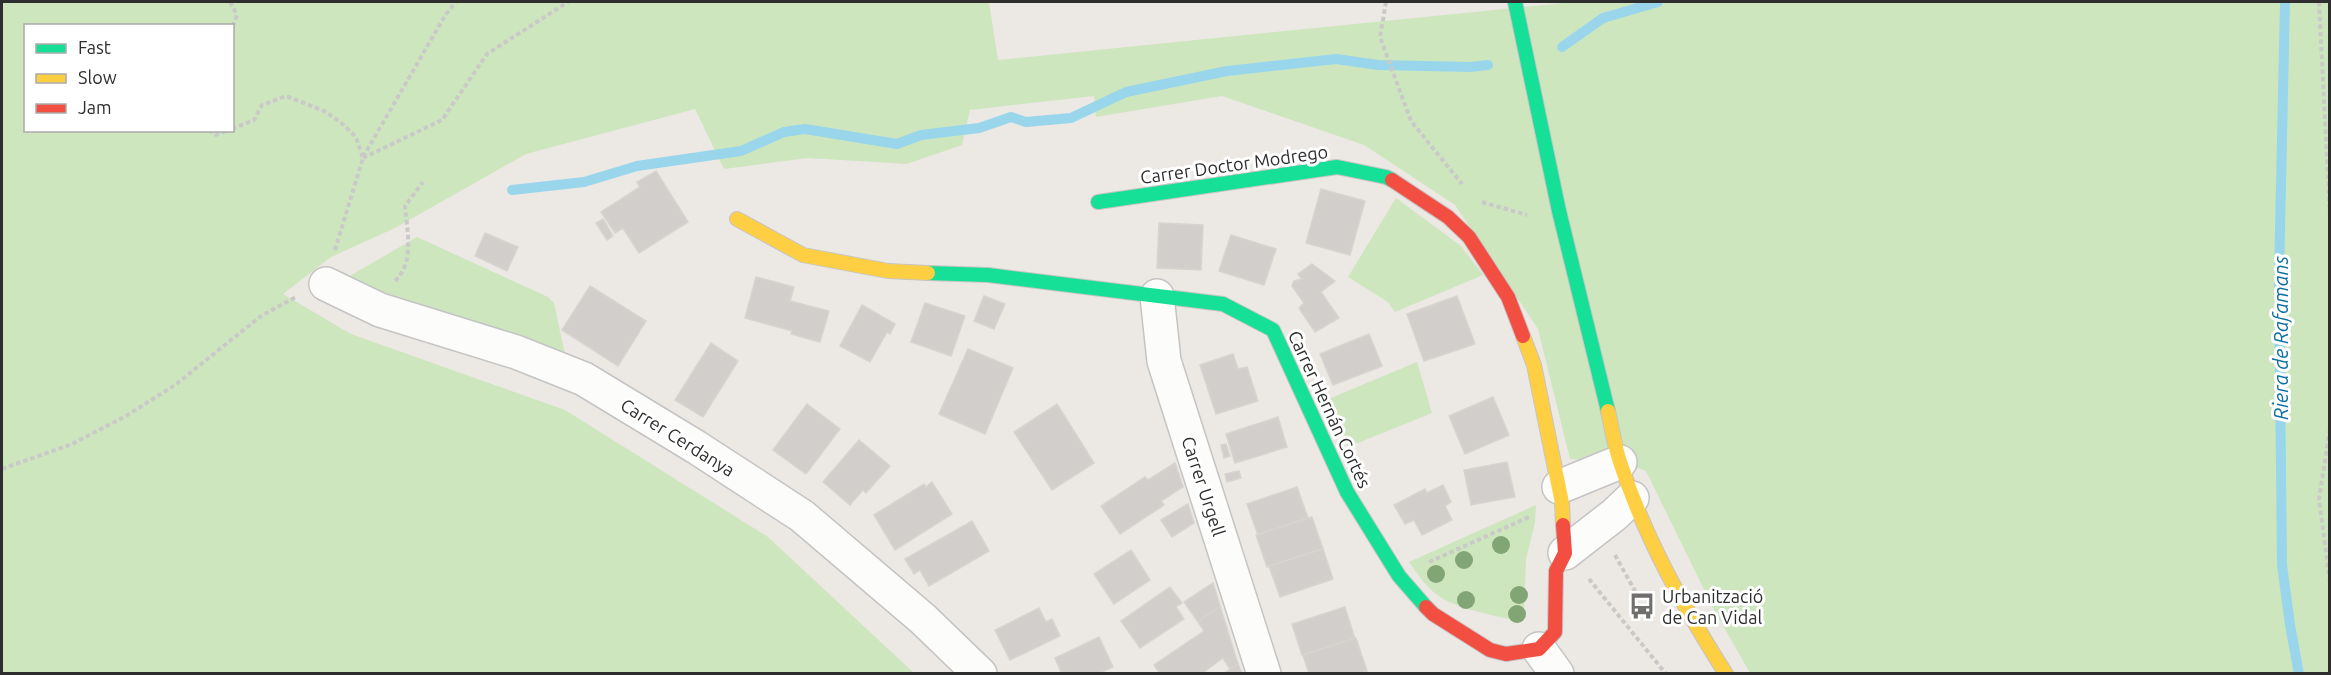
<svg xmlns="http://www.w3.org/2000/svg" width="2331" height="675" font-family="Ubuntu,sans-serif">
<style>
.green{fill:#cee6be;fill-rule:evenodd}
.lines{fill:none;stroke-linecap:round;stroke-linejoin:round}
.stream{stroke:#99d6ec;stroke-width:10}
.building{fill:#d1cecb;stroke:#d7d4d0;stroke-width:1.5}
.street-casing{stroke:#c5c4c5;stroke-width:36}
.fast-casing{stroke:#c5c4c5;stroke-width:16}
.slow-casing{stroke:#c5c4c5;stroke-width:16}
.jam-casing{stroke:#c5c4c5;stroke-width:16}
.path{stroke:#c9c9c8;stroke-width:4;stroke-dasharray:4.5 3;stroke-linecap:butt}
.street{stroke:#fcfcfb;stroke-width:33}
.fast{stroke:#16e098;stroke-width:14}
.slow{stroke:#ffcf43;stroke-width:14}
.jam{stroke:#f24e42;stroke-width:14}
.tree{fill:#82a575}
.labels{text-anchor:middle;dominant-baseline:central;stroke-width:6;stroke-linejoin:round;paint-order:stroke}
.street-label{font-size:18px;fill:#2e2e2e;stroke:#fff}
.poi-label{font-size:18px;fill:#2e2e2e;stroke:#fff;text-anchor:start}
.water-label{font-size:20px;font-style:italic;fill:#0d6fa3;stroke:#fff}
</style>
<rect width="100%" height="100%" fill="#ece8e4"/>
<!-- green -->
<g class="green">
<path d="M2 2H989L998 60 1573 2H2329V673H1750L1713 608 1646 471 1620 462 1570 459 1538 329 1455 205 1364 145 1222 96 1096 117 1094 96 970 110 962 145 907 164 808 158 724 169 695 109 526 154 395 228 331 257 283 294 351 334 565 410 768 537 914 673H2ZM26 26H232V130H26Z"/>
<path d="M1396 198 1461 246 1483 275 1395 312 1388 302 1348 277Z"/>
<path d="M417 237 548 297 554 303 565 354 391 298 348 277Z"/>
<path d="M1417 362 1432 413 1348 447 1326 400Z"/>
<path d="M1536 505 1535 523 1526 559 1524 615 1521 622C1498 616 1454 609 1436 594 1425 586 1417 573 1409 562Z"/>
</g>
<g class="lines">
<!-- stream -->
<g class="stream">
<path d="M2285 2 2279 276 2282 565 2290 625 2299 674"/>
<path d="M1562 47 1603 18 1658 2"/>
<path d="M512 190 584 182 637 166 741 151 784 132 805 129 897 144 921 135 979 128 1011 117 1026 122 1071 118 1126 92 1227 71 1336 59 1378 65 1470 67 1488 65"/>
</g>
</g>
<!-- building -->
<g class="building">
<path d="M656 171 688 222 639 253 623 228 615 233 601 212 640 187 637 182Z"/>
<path d="M1321 189 1365 201 1350 255 1306 243Z"/>
<path d="M603 219 613 236 607 240 596 223Z"/>
<path d="M1159 223 1203 225 1201 270 1157 268Z"/>
<path d="M485 233 518 247 507 271 475 256Z"/>
<path d="M1231 235 1276 249 1264 285 1219 271Z"/>
<path d="M1312 264 1335 281 1321 292 1339 318 1315 332 1299 308 1304 303 1292 286 1294 281 1302 279 1298 274Z"/>
<path d="M756 277 794 287 790 301 829 311 820 342 791 334 792 331 745 318Z"/>
<path d="M590 286 646 321 618 366 562 330Z"/>
<path d="M984 296 1005 304 994 329 974 321Z"/>
<path d="M1457 296 1475 344 1424 361 1407 314Z"/>
<path d="M925 303 965 316 951 356 911 342Z"/>
<path d="M862 305 895 324 890 334 887 332 870 362 840 346Z"/>
<path d="M1369 334 1382 366 1333 385 1320 354Z"/>
<path d="M711 343 738 361 703 417 675 400Z"/>
<path d="M968 349 1013 368 985 434 939 414Z"/>
<path d="M1233 354 1238 369 1247 367 1258 401 1216 414 1200 365Z"/>
<path d="M1493 397 1509 435 1465 454 1449 416Z"/>
<path d="M807 404 840 429 806 474 773 450Z"/>
<path d="M1057 404 1094 463 1052 490 1014 432Z"/>
<path d="M1278 417 1287 447 1235 463 1226 434Z"/>
<path d="M859 440 890 466 866 493 863 490 850 505 823 482Z"/>
<path d="M1226 444 1230 456 1224 458 1221 445Z"/>
<path d="M1507 462 1515 497 1471 505 1464 470Z"/>
<path d="M1175 463 1183 487 1161 501 1164 505 1120 534 1101 506 1145 477 1148 480Z"/>
<path d="M1239 471 1241 478 1227 482 1225 474Z"/>
<path d="M932 482 952 514 895 550 874 515 924 484 926 487Z"/>
<path d="M1443 485 1451 502 1445 506 1452 520 1422 535 1414 520 1405 524 1394 505 1425 489 1427 493Z"/>
<path d="M1297 487 1308 518 1258 535 1247 504Z"/>
<path d="M1188 504 1194 523 1172 537 1161 520Z"/>
<path d="M1312 517 1323 549 1267 567 1256 535Z"/>
<path d="M972 521 989 551 929 586 920 570 914 574 905 559Z"/>
<path d="M1323 549 1333 579 1280 597 1269 566Z"/>
<path d="M1131 550 1150 580 1114 604 1094 574Z"/>
<path d="M1213 583 1220 606 1198 622 1184 602Z"/>
<path d="M1170 587 1182 603 1176 607 1184 619 1140 648 1121 621Z"/>
<path d="M1220 606 1238 664 1230 669 1223 658 1201 674H1160L1154 665 1204 631 1198 622Z"/>
<path d="M1345 607 1355 639 1302 655 1292 624Z"/>
<path d="M1039 608 1046 622 1052 619 1060 636 1010 660 995 630Z"/>
<path d="M1099 637 1113 667 1098 674H1062L1055 658Z"/>
<path d="M1356 638 1367 671 1359 674H1309L1303 655Z"/>
<path d="M1238 664 1242 674H1223L1230 669Z"/>
</g>
<g class="lines">
<!-- street casing -->
<g class="street-casing">
<g id="street">
<path d="M326 284 380 310 516 352 584 379 696 447 802 516 923 619 980 674"/>
<path d="M1157 296 1164 361 1264 674"/>
<path d="M1559 487 1620 462"/>
<path d="M1565 553 1614 515 1632 498"/>
<path d="M1539 649 1557 674"/>
</g>
</g>
<!-- fast casing -->
<g class="fast-casing">
<g id="fast">
<path d="M1515 2 1559 211 1608 411"/>
<path d="M1098 202 1337 167 1386 177 1392 180"/>
<path d="M928 273 988 275 1223 304 1273 330 1347 492 1399 576 1426 607"/>
</g>
</g>
<!-- slow casing -->
<g class="slow-casing">
<g id="slow">
<path d="M737 219 803 255 888 271 928 273"/>
<path d="M1523 336 1534 365 1562 503 1563 525"/>
<path d="M1608 411C1612 429 1615 448 1621 465 1646 540 1684 608 1726 674"/>
</g>
</g>
<!-- jam casing -->
<g class="jam-casing">
<g id="jam">
<path d="M1392 180 1448 217 1469 237 1508 297 1523 336"/>
<path d="M1426 607 1433 614 1490 650 1506 654 1539 649 1555 632 1556 571 1565 553 1563 525"/>
</g>
</g>
<!-- path -->
<g class="path">
<path d="M230 2 237 15 232 28"/>
<path d="M1386 2 1380 37 1411 121 1462 184"/>
<path d="M2319 2 2330 217"/>
<path d="M232 47V52"/>
<path d="M232 129 254 120 262 105 286 96 324 111 339 121 356 137 363 158 334 253"/>
<path d="M209 130 216 135 228 130"/>
<path d="M363 157 446 14 456 2"/>
<path d="M363 158 442 120 487 54 568 2"/>
<path d="M1482 202 1527 215"/>
<path d="M395 281C415 262 407 231 405 206L423 182"/>
<path d="M2330 429 2319 499 2330 582"/>
<path d="M2 469 72 444 126 416 175 385 261 316 296 297"/>
<path d="M1615 555 1635 591"/>
<path d="M1429 562 1529 517"/>
<path d="M1589 579 1666 674"/>
</g>
<!-- street -->
<use href="#street" class="street"/>
<!-- fast -->
<use href="#fast" class="fast"/>
<!-- slow -->
<use href="#slow" class="slow"/>
<!-- jam -->
<use href="#jam" class="jam"/>
</g>
<!-- trees -->
<g class="tree">
<circle cx="1501" cy="545" r="9"/>
<circle cx="1464" cy="560" r="9"/>
<circle cx="1436" cy="574" r="9"/>
<circle cx="1519" cy="595" r="9"/>
<circle cx="1466" cy="600" r="9"/>
<circle cx="1517" cy="614" r="9"/>
</g>
<!-- icons -->
<defs>
<g id="bus-bare" transform="scale(2.07)"><path d="M-5-6H5V4H4V6H2V4H-2V6H-4V4H-5ZM-3.5-4V0h7V-4ZM-3.5 1.2v1.5H-2V1.2ZM2 1.2v1.5H3.5V1.2Z" fill="#706f6e" stroke="#fff" stroke-width="2.5" paint-order="stroke"/></g>
</defs>
<g fill-rule="evenodd">
<use href="#bus-bare" x="1642" y="606"/>
</g>
<g class="labels">
<!-- street labels -->
<g class="street-label">
<text transform="translate(1234 164) rotate(-8)">Carrer Doctor Modrego</text>
<text transform="translate(1330 409) rotate(65)">Carrer Hernán Cortés</text>
<text transform="translate(678 437) rotate(32)">Carrer Cerdanya</text>
<text transform="translate(1204 486) rotate(72)">Carrer Urgell</text>
</g>
<!-- poi labels -->
<g class="poi-label">
<text x="1662" y="596">Urbanització<tspan x="1662" dy="21">de Can Vidal</tspan></text>
</g>
<!-- water labels -->
<g class="water-label">
<text transform="translate(2280 338) rotate(-90)">Riera de Rafamans</text>
</g>
</g>
<!-- border -->
<rect width="2331" height="675" fill="none" stroke="#2e2e2e" stroke-width="6"/>
<!-- legend -->
<rect x="24" y="24" width="210" height="108" fill="#ffffff" stroke="#ababab" stroke-width="1.5"/>
<rect x="36" y="44" width="30" height="9" fill="#16e098" stroke="#ababab" stroke-width="1.5"/>
<text x="78" y="54" font-size="18" fill="#2e2e2e">Fast</text>
<rect x="36" y="74" width="30" height="9" fill="#ffcf43" stroke="#ababab" stroke-width="1.5"/>
<text x="78" y="84" font-size="18" fill="#2e2e2e">Slow</text>
<rect x="36" y="104" width="30" height="9" fill="#f24e42" stroke="#ababab" stroke-width="1.5"/>
<text x="78" y="114" font-size="18" fill="#2e2e2e">Jam</text>
</svg>
